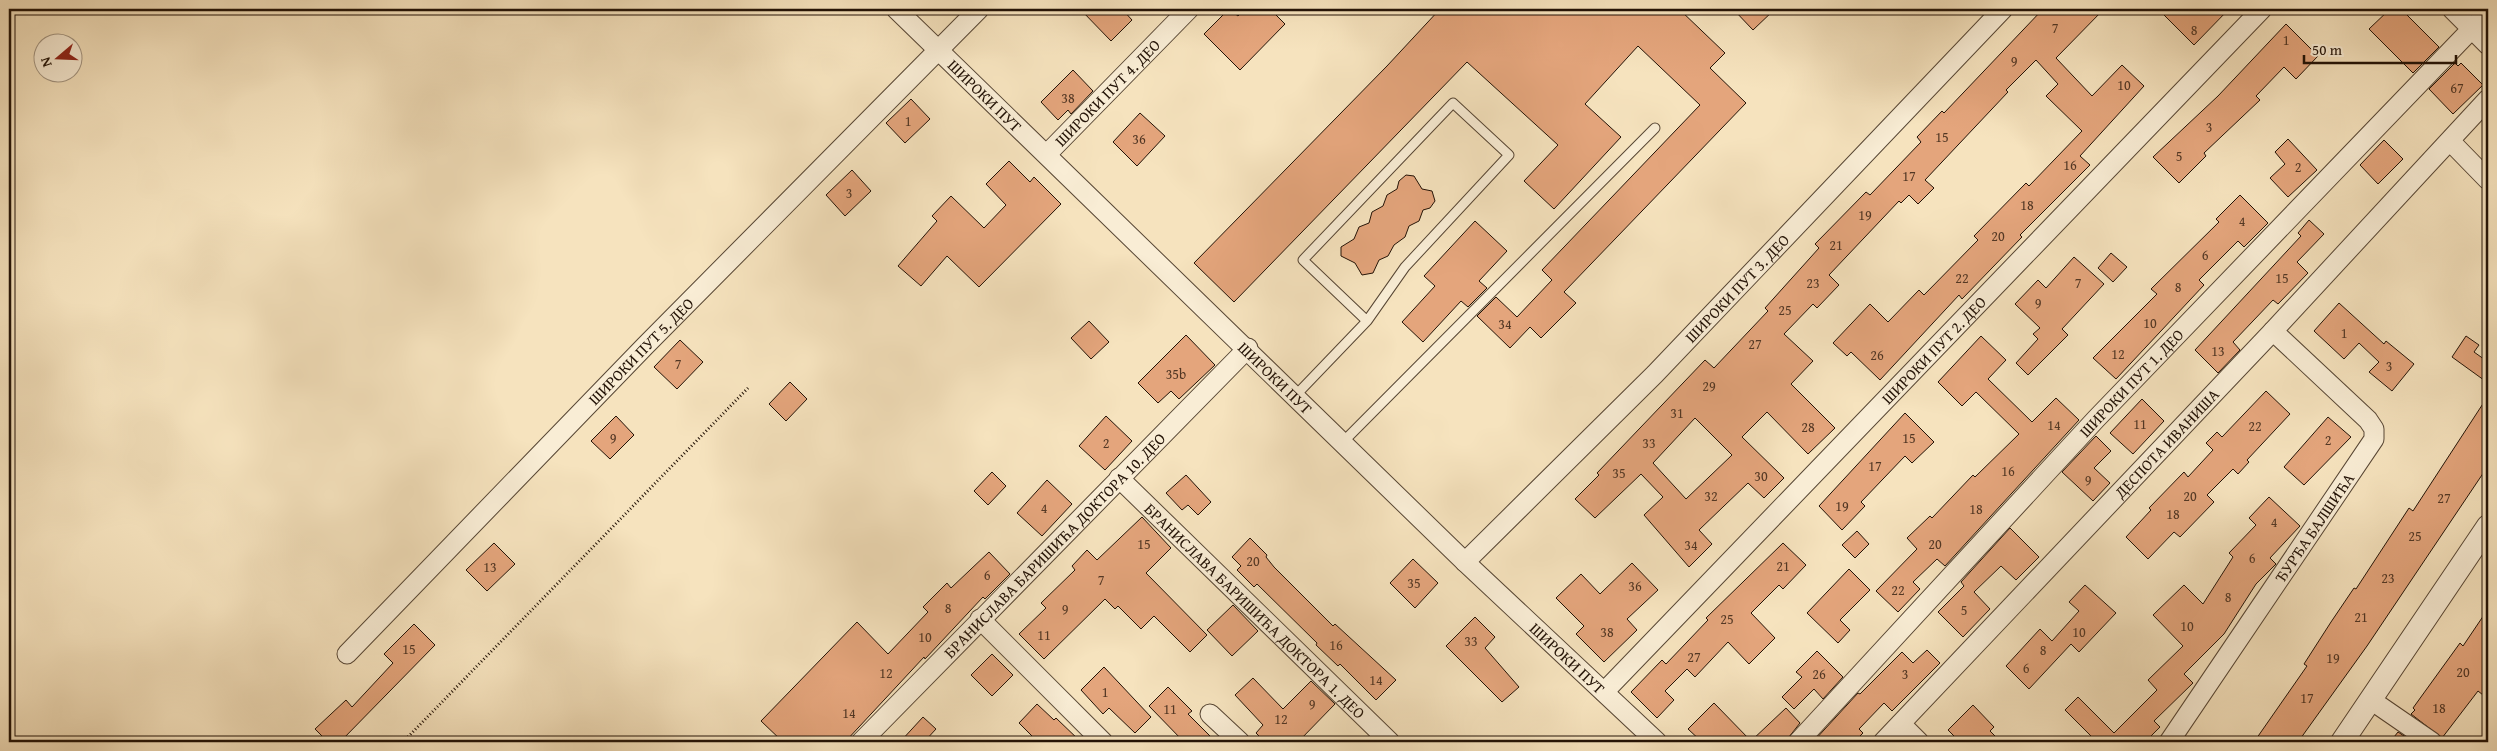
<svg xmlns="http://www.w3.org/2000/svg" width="2497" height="751" font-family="'Gentium Book Plus',serif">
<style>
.building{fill:#e4a57c;stroke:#221206;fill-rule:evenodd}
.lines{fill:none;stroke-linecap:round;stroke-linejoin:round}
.service-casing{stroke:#574634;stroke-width:11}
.minor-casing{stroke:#574634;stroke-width:21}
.tertiary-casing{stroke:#574634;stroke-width:24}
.path{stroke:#221206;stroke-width:3;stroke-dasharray:1 2.5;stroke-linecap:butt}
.service{stroke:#f9edd5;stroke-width:9}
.minor{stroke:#f9edd5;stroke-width:19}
.tertiary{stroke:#f9edd5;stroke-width:22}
.labels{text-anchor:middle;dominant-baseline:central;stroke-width:5;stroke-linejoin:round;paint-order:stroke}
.number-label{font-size:14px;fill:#523724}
.street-label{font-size:16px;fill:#221206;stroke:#f9edd5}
</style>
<rect width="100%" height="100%" fill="#f6e3be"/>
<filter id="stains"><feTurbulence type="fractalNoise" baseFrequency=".004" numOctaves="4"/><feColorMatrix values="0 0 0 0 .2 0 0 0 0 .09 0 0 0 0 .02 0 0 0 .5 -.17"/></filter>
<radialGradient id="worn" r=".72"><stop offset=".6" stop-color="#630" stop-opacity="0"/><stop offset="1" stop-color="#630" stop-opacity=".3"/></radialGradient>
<!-- building -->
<g class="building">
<path d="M1080 9H1122L1132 20 1111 41Z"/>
<path d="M1229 9 1238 16 1245 9H1270L1285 24 1240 70 1204 34Z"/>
<path d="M1440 9H1679L1725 53 1710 68 1746 103 1564 292 1576 303 1541 338 1530 327 1510 348 1477 316 1496 297 1517 317 1552 280 1542 270 1700 105 1638 46 1585 104 1621 137 1554 209 1524 181 1558 145 1467 62 1234 302 1194 263 1387 66Z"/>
<path d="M1733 9H1775L1753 30Z"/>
<path d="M2043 9H2104L2056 58 2092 96 2122 65 2144 86 2080 156 2090 165 2020 235 2022 237 1962 299 1959 295 1880 380 1851 352 1847 356 1833 343 1870 304 1888 322 1919 290 1924 295 1978 240 1974 236 2026 183 2029 186 2082 131 2046 96 2058 84 2036 60 2006 90 2008 92 1925 180 1934 188 1918 204 1909 195 1901 203 1899 201 1829 275 1839 285 1817 308 1813 304 1784 334 1813 361 1791 384 1835 428 1808 454 1767 412 1742 437 1784 478 1764 498 1748 483 1699 530 1712 544 1689 567 1644 515 1663 497 1641 474 1595 518 1575 499 1599 475 1597 473 1705 360 1714 368 1768 311 1765 308 1819 248 1815 244 1866 192 1870 195 1921 142 1917 137 1942 111 1944 113ZM1695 418 1732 455 1686 499 1653 463Z"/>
<path d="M2158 9H2229L2194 45Z"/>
<path d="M2390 9H2401L2439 47 2413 73 2369 29Z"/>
<path d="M2286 24 2318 56 2296 79 2284 67 2256 96 2260 100 2204 153 2206 156 2179 183 2153 157 2218 96Z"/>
<path d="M2455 63 2458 66 2461 63 2483 85 2453 114 2429 89Z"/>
<path d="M1073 70 1093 91 1071 114 1068 110 1058 120 1041 102Z"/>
<path d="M911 99 930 119 905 143 886 123Z"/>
<path d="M1140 113 1165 136 1137 166 1113 142Z"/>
<path d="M2288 139 2317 170 2288 197 2270 178 2285 164 2275 152Z"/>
<path d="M2384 140 2403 159 2378 184 2360 165Z"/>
<path d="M1009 161 1030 182 1034 177 1061 204 979 287 947 256 921 286 898 266 937 221 932 216 951 196 984 228 1006 205 986 184Z"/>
<path d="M852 170 871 191 845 216 826 195Z"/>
<path d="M1406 175 1414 176 1422 189 1432 191 1435 201 1430 208 1423 210 1419 221 1409 226 1405 237 1394 245 1388 256 1379 260 1373 273 1362 275 1355 263 1341 256V247L1354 239 1359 227 1369 223 1372 212 1383 206 1387 195 1397 189 1399 181Z"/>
<path d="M2240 195 2268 223 2244 247 2238 241 2199 280 2204 285 2116 379 2093 358 2157 294 2151 289 2219 222 2216 219Z"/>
<path d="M2309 220 2324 234 2297 262 2308 273 2278 304 2273 300 2233 342 2240 350 2218 373 2195 350 2301 236 2298 233Z"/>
<path d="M1475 221 1507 251 1479 281 1487 288 1468 307 1461 301 1423 342 1402 322 1435 286 1424 276Z"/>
<path d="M2111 253 2127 267 2113 282 2098 268Z"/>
<path d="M2074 257 2104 284 2062 329 2068 335 2028 375 2016 363 2038 339 2033 334 2040 328 2015 304 2038 280 2046 288Z"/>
<path d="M2339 303 2384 344 2386 341 2414 364 2392 391 2369 372 2379 362 2359 343 2344 359 2314 331Z"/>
<path d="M1089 321 1109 342 1091 359 1071 338Z"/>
<path d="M1186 335 1215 365 1179 399 1171 391 1158 403 1138 383Z"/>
<path d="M1981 336 2006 360 1988 379 2032 422 2056 398 2079 420 1945 566 1937 559 1913 582 1920 589 1898 612 1876 591 1917 549 1907 538 1930 516 1932 518 1973 475 1975 477 2019 434 1976 392 1962 406 1938 382Z"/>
<path d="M2466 336 2479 345 2474 352 2488 362V383L2452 357Z"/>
<path d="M680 340 703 362 677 389 654 367Z"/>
<path d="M790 382 807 399 786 421 769 404Z"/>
<path d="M2266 391 2290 414 2247 460 2249 462 2238 474 2233 469 2207 495 2214 502 2180 537 2174 532 2148 559 2126 537 2151 510 2149 508 2184 472 2188 477 2213 450 2206 443 2217 432 2222 437Z"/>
<path d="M2488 396V466L2367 646 2298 742H2254L2307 666 2304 664 2331 622 2354 588 2356 589 2409 508 2413 511Z"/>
<path d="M2142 399 2164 421 2133 454 2110 433Z"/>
<path d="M1905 413 1934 442 1912 463 1905 456 1861 502 1865 506 1842 530 1819 506Z"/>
<path d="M616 416 634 435 610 459 591 441Z"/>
<path d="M1106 416 1132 441 1105 470 1079 446Z"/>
<path d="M2328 417 2351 437 2304 485 2284 467Z"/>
<path d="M2096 436 2111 451 2094 468 2110 483 2093 501 2062 472Z"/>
<path d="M992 472 1006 486 988 505 974 491Z"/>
<path d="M1186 475 1211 502 1198 515 1188 505 1182 510 1166 493Z"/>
<path d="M1047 480 1072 504 1042 536 1017 513Z"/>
<path d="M2269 497 2300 526 2270 558 2276 564 2256 584 2224 634 2184 674 2193 683 2154 721 2160 727 2145 742H2097L2065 710 2078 697 2114 733 2157 690 2148 680 2183 646 2153 615 2184 585 2203 604 2233 557 2229 553 2256 525 2249 518Z"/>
<path d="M1142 517 1171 548 1146 573 1207 635 1190 652 1154 616 1141 629 1118 606 1115 609 1105 599 1044 659 1019 634 1046 608 1041 603 1075 570 1072 566 1087 550 1097 560Z"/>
<path d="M2010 528 2039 557 2016 580 2001 566 1974 592 1990 609 1963 637 1938 612 1964 586 1961 582Z"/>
<path d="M1857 531 1869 544 1855 558 1842 545Z"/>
<path d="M1250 538 1267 555 1266 557 1274 567 1333 626 1335 624 1396 680 1376 700 1340 664 1338 666 1316 645 1317 643 1257 584 1254 587 1237 570 1241 566 1232 557Z"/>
<path d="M494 543 515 564 487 591 466 570Z"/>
<path d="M1783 543 1806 565 1783 589 1779 585 1751 613 1775 638 1749 664 1728 642 1695 677 1687 669 1665 691 1674 700 1657 718 1631 692 1662 660 1666 664 1708 620 1706 618Z"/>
<path d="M989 552 1010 574 985 599 983 597 925 659 924 657 845 742H783L761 721 857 622 888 654 928 612 923 607 947 583 951 588Z"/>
<path d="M1413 559 1438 583 1415 608 1390 583Z"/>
<path d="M1632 563 1658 590 1627 619 1637 630 1604 662 1576 634 1584 626 1556 598 1581 574 1600 594Z"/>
<path d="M1849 569 1870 590 1840 620 1850 630 1838 643 1807 613Z"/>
<path d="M2085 585 2116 613 2079 652 2071 644 2029 689 2006 666 2040 629 2052 641 2079 611 2069 602Z"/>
<path d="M1233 605 1258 631 1232 656 1207 630Z"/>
<path d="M2488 609V699L2478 691 2442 738 2411 714 2415 710 2413 708 2460 643 2463 646Z"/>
<path d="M1475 617 1495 637 1485 648 1519 687 1502 702 1446 646Z"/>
<path d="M414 624 435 645 340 742H328L315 729 346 700 352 707 393 663 384 654Z"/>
<path d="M1927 650 1940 663 1892 711 1884 703 1859 729 1863 733 1854 742H1813L1858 693 1860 694 1902 652 1913 663Z"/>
<path d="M1817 651 1843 677 1823 699 1814 689 1794 709 1782 697 1802 677 1796 672Z"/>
<path d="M992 654 1013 675 992 696 971 675Z"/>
<path d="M1104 667 1151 717 1135 733 1109 708 1103 714 1081 690Z"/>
<path d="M1253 678 1283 709 1311 681 1335 704 1298 742H1265L1256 733 1263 725 1235 695Z"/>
<path d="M1168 687 1192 711 1188 714 1216 742H1184L1149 706Z"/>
<path d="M1714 703 1751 741 1786 708 1800 723 1785 742H1702L1688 729Z"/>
<path d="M1037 704 1054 720 1056 718 1081 742H1038L1019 723Z"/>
<path d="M1973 705 1994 727 1990 731 2001 742H1960L1948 730Z"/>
<path d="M923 717 936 729 924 742H900Z"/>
<path d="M2398 732 2413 742H2390Z"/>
</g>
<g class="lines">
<!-- service casing -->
<g class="service-casing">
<g id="service">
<path d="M1296 395 1367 321 1405 267 1509 155 1453 103 1303 260 1367 321"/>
<path d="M1343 442 1655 128"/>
</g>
</g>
<!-- minor casing -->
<g class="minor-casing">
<g id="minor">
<path id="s1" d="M896 9 1465 562 1657 742"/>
<path d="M2452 9 2488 45"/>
<path d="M2450 141 2488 180"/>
<path id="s2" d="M1047 154 1189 9"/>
<path id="s3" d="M1119 478 1390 742"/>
<path id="s4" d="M1465 562 1655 374 2003 9"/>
<path d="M980 619 1103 742"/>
<path id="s5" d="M347 654 645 346 979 9"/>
<path id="s6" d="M1604 692 2262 9"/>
<path d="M2371 700 2432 742"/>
<path d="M1210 714 1240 742"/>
<path d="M1901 724 1919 742"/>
<path id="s7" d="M861 742 1248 348"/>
<path id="s8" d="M1798 742 2096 419 2488 12"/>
<path id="s9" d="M1883 742 2273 331 2488 99"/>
<path id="s10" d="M2169 742 2374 439V429L2368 420 2273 331"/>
</g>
</g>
<!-- tertiary casing -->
<g class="tertiary-casing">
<path id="tertiary" d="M2342 742 2488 526"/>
</g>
<!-- path -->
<path class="path" d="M403 742 748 388"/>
<!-- service -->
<use href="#service" class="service"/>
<!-- minor -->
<use href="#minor" class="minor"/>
<!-- tertiary -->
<use href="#tertiary" class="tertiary"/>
</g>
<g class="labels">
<!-- number labels -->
<g class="number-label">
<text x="2055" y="28">7</text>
<text x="2194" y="30">8</text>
<text x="2286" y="40">1</text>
<text x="2014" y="61">9</text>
<text x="2124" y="85">10</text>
<text x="2457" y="88">67</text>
<text x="1068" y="98">38</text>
<text x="908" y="121">1</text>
<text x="2209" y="127">3</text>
<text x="1942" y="137">15</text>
<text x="1139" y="139">36</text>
<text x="2179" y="156">5</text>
<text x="2070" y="165">16</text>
<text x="2298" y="167">2</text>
<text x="1909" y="176">17</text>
<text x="849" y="193">3</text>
<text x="2027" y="205">18</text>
<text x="1865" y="215">19</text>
<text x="2242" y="221">4</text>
<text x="1998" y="236">20</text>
<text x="1836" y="245">21</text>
<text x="2205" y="255">6</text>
<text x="1962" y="278">22</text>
<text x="2282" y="278">15</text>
<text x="1813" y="283">23</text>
<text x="2078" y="283">7</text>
<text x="2178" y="287">8</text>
<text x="2038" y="303">9</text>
<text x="1785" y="310">25</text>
<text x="2150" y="323">10</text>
<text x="1505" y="324">34</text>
<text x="2344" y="333">1</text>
<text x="1755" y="344">27</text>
<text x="2218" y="351">13</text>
<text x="2118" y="354">12</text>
<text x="1877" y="355">26</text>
<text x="678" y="364">7</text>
<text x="2389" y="366">3</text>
<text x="1176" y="374">35b</text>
<text x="1709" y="386">29</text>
<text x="1677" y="413">31</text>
<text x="2140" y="424">11</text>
<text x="2054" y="425">14</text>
<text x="2255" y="426">22</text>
<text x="1808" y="427">28</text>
<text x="613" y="438">9</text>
<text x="1909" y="438">15</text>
<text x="2328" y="440">2</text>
<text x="1106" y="443">2</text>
<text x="1649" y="443">33</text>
<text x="1875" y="466">17</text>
<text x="2008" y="471">16</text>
<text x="1619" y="473">35</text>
<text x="1761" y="476">30</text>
<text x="2088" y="480">9</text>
<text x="1711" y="496">32</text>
<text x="2190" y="496">20</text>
<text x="2444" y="498">27</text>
<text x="1842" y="506">19</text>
<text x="1044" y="508">4</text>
<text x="1976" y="509">18</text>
<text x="2173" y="514">18</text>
<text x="2274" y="522">4</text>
<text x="2415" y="536">25</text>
<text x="1144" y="544">15</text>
<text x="1935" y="544">20</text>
<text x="1691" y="545">34</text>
<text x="2252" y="558">6</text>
<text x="1253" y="561">20</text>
<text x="1783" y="566">21</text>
<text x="490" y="567">13</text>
<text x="987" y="575">6</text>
<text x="2388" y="578">23</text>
<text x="1101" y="580">7</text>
<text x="1414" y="583">35</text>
<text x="1635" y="586">36</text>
<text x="1898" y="590">22</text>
<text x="2228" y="597">8</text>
<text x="948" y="608">8</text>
<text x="1065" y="609">9</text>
<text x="1964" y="610">5</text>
<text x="2361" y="617">21</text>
<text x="1727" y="619">25</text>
<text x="2187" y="626">10</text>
<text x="1607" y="632">38</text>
<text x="2079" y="632">10</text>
<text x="1044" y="635">11</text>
<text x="925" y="637">10</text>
<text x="1471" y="641">33</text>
<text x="1336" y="645">16</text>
<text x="409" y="649">15</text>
<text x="2043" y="650">8</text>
<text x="1694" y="657">27</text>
<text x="2333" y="658">19</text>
<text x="2026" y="668">6</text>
<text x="2463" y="672">20</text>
<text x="886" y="673">12</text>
<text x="1819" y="674">26</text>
<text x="1905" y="674">3</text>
<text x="1376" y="680">14</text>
<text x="1105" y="692">1</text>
<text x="2307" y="698">17</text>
<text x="1312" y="704">9</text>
<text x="2439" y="708">18</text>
<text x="1170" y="709">11</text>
<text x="849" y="713">14</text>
<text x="1281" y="719">12</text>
</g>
<!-- street labels -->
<g class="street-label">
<text stroke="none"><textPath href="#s2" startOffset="86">ШИРОКИ ПУТ 4. ДЕО</textPath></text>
<text stroke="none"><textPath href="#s1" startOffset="124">ШИРОКИ ПУТ</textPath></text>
<text stroke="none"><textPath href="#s4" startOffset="386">ШИРОКИ ПУТ 3. ДЕО</textPath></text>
<text stroke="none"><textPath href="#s6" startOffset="475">ШИРОКИ ПУТ 2. ДЕО</textPath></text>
<text stroke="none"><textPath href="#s5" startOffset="422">ШИРОКИ ПУТ 5. ДЕО</textPath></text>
<text stroke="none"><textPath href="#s1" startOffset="529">ШИРОКИ ПУТ</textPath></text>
<text stroke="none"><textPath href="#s8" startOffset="490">ШИРОКИ ПУТ 1. ДЕО</textPath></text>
<text stroke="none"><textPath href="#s9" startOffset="412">ДЕСПОТА ИВАНИША</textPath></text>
<text stroke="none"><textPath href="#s10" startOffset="259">ЂУРЂА БАЛШИЋА</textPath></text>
<text stroke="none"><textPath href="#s7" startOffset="276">БРАНИСЛАВА БАРИШИЋА ДОКТОРА 10. ДЕО</textPath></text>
<text stroke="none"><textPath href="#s3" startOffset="190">БРАНИСЛАВА БАРИШИЋА ДОКТОРА 1. ДЕО</textPath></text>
<text stroke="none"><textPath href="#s1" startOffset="934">ШИРОКИ ПУТ</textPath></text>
</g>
</g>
<!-- margin -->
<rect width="2497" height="751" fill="none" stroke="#f6e3be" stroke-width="30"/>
<rect x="10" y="10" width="2477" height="731" fill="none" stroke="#221206" stroke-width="2.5"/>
<rect x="15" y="15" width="2467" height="721" fill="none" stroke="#221206"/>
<!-- north arrow -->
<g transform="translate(58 58) rotate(251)"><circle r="24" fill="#f9edd5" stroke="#a39582"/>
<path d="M0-4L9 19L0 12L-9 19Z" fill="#8f2418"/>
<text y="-8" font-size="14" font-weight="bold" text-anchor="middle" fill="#221206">N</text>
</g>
<!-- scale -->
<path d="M2304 55v8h152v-8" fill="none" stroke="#221206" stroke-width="2.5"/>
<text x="2312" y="55" font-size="15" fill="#221206" stroke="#f9edd5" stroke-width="4" paint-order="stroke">50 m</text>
<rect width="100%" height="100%" filter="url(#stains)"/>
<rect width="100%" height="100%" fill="url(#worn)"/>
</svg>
